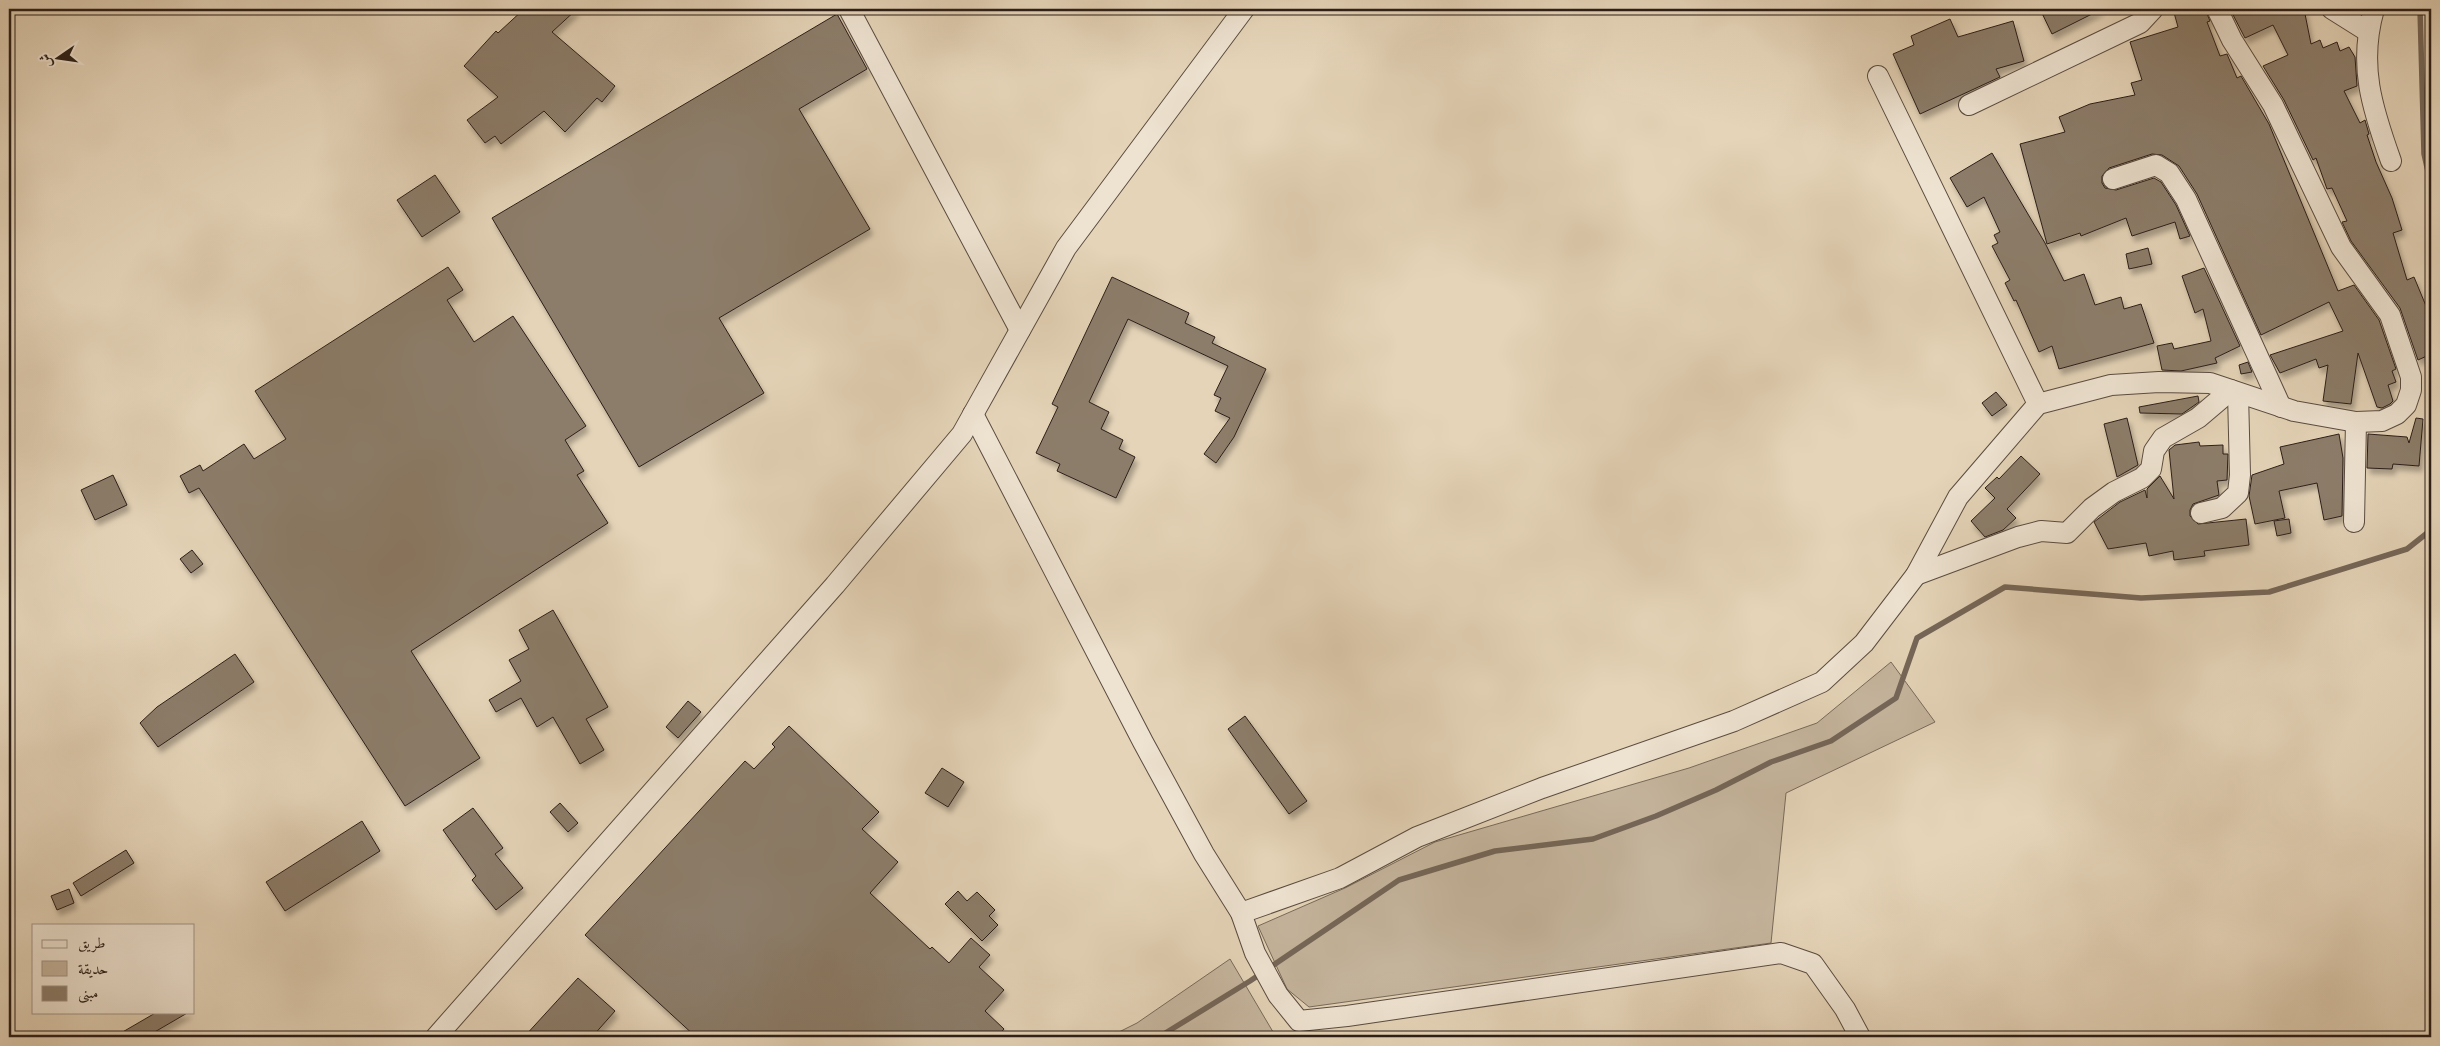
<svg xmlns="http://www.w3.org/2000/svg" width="2440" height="1046" font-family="'EB Garamond',Amiri,serif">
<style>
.green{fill:#c5b59d;stroke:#786a5a}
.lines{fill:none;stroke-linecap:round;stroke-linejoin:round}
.stream{stroke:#756658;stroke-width:5.5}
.building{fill:#8c7d6b;stroke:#2b1e18;filter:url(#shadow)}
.minor-casing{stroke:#5a4c40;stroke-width:22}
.minor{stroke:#eee3d1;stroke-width:20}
</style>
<defs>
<filter id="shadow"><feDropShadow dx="3" dy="5.5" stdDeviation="2.5" flood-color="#0004"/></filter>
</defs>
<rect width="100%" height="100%" fill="#e5d4b8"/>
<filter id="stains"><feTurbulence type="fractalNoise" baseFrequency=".004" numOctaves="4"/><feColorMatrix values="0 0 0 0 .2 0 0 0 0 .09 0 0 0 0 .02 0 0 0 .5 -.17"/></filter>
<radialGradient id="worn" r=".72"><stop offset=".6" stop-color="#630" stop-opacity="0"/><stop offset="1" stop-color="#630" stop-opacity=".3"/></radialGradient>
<!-- green -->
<g class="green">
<path d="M1891 662 1935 722 1786 793 1771 943 1309 1007 1287 989 1258 926 1345 888 1435 842 1689 768 1817 723Z"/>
<path d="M1230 959 1276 1037H1109L1137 1023Z"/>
</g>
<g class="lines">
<!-- stream -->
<g class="stream">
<path d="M2420 9 2424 154 2431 185"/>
<path d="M1159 1037 1250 981 1399 880 1495 851 1593 839 1656 816 1716 790 1771 762 1831 741 1896 698 1917 638 2005 587 2141 598 2269 592 2407 549 2431 530"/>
</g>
</g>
<!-- building -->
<g class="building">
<path d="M524 9H577L552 32 615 86 602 102 597 98 565 132 544 111 501 144 495 136 485 143 467 120 498 97 464 66 496 31 498 33Z"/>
<path d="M2040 9H2102L2052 34Z"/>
<path d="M2173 9H2205L2210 21 2207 22 2220 56 2227 54 2237 78 2241 76 2269 124 2338 291 2354 285 2379 320 2396 369 2392 371 2396 382 2388 385 2393 401 2390 404 2382 408 2377 407 2358 353 2351 404 2323 401 2328 365 2319 368 2316 359 2280 373 2270 355 2343 331 2329 302 2261 335 2197 194 2179 166 2162 155 2152 154 2109 168 2102 176V183L2105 188 2116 190 2154 178 2161 182 2176 205 2190 236 2180 239 2175 222 2132 236 2126 218 2081 236 2080 233 2047 244 2020 144 2065 132 2059 117 2090 104 2135 95 2131 83 2142 80 2130 42 2178 27Z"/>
<path d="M2230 9H2304L2311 44 2320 40 2323 48 2337 42 2340 51 2349 47 2355 57 2357 86 2344 91 2360 123 2365 120 2369 134 2367 135 2376 162 2392 198 2402 230 2393 233 2407 280 2414 277 2431 318V354L2418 360 2400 308 2351 241 2342 222 2347 221 2332 188 2327 189 2316 158 2313 160 2284 100 2263 66 2288 55 2273 25 2245 38Z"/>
<path d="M837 14 867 69 799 109 870 229 719 318 764 393 639 467 492 218Z"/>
<path d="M1950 19 1958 37 2013 21 2024 61 1996 69 2000 77 1920 114 1893 54 1914 45 1911 36Z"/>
<path d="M1992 153 2045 243 2064 281 2084 274 2095 305 2121 297 2124 309 2141 304 2154 343 2059 369 2052 346 2039 352 2016 300 2014 301 2005 283 2010 280 1992 246 1998 243 1994 235 2000 232 1984 197 1967 207 1950 178Z"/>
<path d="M435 175 460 212 422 237 397 200Z"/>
<path d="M2148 248 2152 264 2129 269 2126 254Z"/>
<path d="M448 267 463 290 447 300 474 342 513 316 586 426 565 440 584 471 577 475 608 523 411 651 480 758 405 806 199 488 189 493 180 476 200 465 203 471 244 444 254 459 286 439 255 391Z"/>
<path d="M2204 268 2240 346 2215 358 2217 363 2181 371 2162 370 2157 346 2172 343 2174 349 2211 341 2203 309 2195 313 2182 276Z"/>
<path d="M1112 277 1189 313 1185 323 1215 337 1212 343 1266 369 1234 437 1216 463 1204 454 1230 418 1215 411 1221 398 1214 395 1228 366 1128 319 1089 402 1109 412 1101 429 1123 440 1119 449 1135 457 1116 498 1057 471 1060 464 1036 453 1058 407 1052 404Z"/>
<path d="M2248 362 2252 372 2241 374 2239 365Z"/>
<path d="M1996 392 2007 405 1992 416 1982 403Z"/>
<path d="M2198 396 2199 402 2182 414 2140 413 2139 407Z"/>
<path d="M2127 418 2138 465 2117 477 2104 424Z"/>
<path d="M2416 418 2423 419 2419 466 2393 464 2392 469 2367 468 2368 434 2407 437 2409 443Z"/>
<path d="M2339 434 2343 458 2342 516 2324 520 2317 483 2279 491 2285 518 2255 524 2249 496 2252 475 2284 464 2280 447Z"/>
<path d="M2199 442 2200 446 2223 445V454H2228L2227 480 2217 481 2219 495 2193 504 2190 510V516L2198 524 2246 519 2249 545 2204 551 2205 556 2174 560 2173 551 2149 556 2146 543 2108 549 2094 522 2120 502 2145 490 2147 498V489L2160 476 2174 499 2169 450 2175 445Z"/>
<path d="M2021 456 2040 474 2007 509 2016 518 2003 530 1985 537 1971 521 1995 498 1985 488 1997 477 1999 479Z"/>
<path d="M113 475 127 505 95 520 81 490Z"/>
<path d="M2289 519 2291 533 2277 536 2274 521Z"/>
<path d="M192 550 203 564 191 573 180 559Z"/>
<path d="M553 610 608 707 586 719 604 750 580 764 553 717 537 727 521 698 496 712 489 700 521 681 509 660 529 649 519 630Z"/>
<path d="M235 654 254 682 158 747 140 723 157 707Z"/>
<path d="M688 701 701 712 678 738 666 727Z"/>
<path d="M1245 716 1307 801 1289 814 1228 729Z"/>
<path d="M789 726 879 812 862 829 898 862 870 893 930 949 932 947 949 963 971 938 990 955 979 967 1004 990 985 1011 1004 1029 997 1037H696L585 935 745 761 754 769 775 747 772 744Z"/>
<path d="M942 768 964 782 948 807 925 793Z"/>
<path d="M560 803 578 823 568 832 550 812Z"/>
<path d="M473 808 503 848 495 854 523 888 496 910 472 880 476 876 443 830Z"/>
<path d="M362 821 380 851 285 911 266 882Z"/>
<path d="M126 850 134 863 81 896 73 883Z"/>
<path d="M69 889 74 903 57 910 51 896Z"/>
<path d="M958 891 967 901 977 892 995 910 989 916 998 925 982 941 945 904Z"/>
<path d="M578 978 615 1011 592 1037H524Z"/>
<path d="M157 1012H189L146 1037H114Z"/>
</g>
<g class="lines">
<!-- minor casing -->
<g class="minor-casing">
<g id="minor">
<path d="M849 9 1020 330"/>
<path d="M2332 9 2367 31"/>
<path d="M2374 9C2358 65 2372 108 2391 161"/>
<path d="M1878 76 2038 404"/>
<path d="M1969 105 2140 23 2153 9"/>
<path d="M2113 179 2156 165 2169 173 2186 199 2281 407"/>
<path d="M973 414 1143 742 1204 854 1241 913 1255 953 1278 995 1299 1021 1347 1016 1781 953 1813 964 1845 1009 1860 1037"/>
<path d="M2201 513 2222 508 2238 493 2240 475 2238 393"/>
<path d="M2354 522 2356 422"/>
<path d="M1916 575 2018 537 2041 531 2067 533 2092 508 2114 492 2142 478 2151 469 2154 451 2163 438 2198 418 2231 390"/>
<path d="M1241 913 1340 878 1417 837 1542 788 1734 721 1822 682 1864 643 1916 575 1958 497 2038 404 2111 385 2159 382 2210 383 2294 411 2356 422 2382 421 2397 414 2406 405 2411 390V377L2390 315 2341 247 2273 105 2232 40 2217 9"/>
<path d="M436 1037 835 585 962 434 1066 248 1244 9"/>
</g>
</g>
<!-- minor -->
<use href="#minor" class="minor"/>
</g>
<!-- margin -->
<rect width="2440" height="1046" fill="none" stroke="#e5d4b8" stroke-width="30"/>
<rect x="10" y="10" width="2420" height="1026" fill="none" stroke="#2b1e18" stroke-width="2.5"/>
<rect x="15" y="15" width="2410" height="1016" fill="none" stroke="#2b1e18"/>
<!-- legend -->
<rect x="32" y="924" width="162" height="90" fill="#eee3d1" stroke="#a09487"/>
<rect x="42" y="940" width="25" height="8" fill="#eee3d1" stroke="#a09487"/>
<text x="78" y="948" font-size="15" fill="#2b1e18">طريق</text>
<rect x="42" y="961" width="25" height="15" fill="#c5b59d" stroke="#a09487"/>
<text x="78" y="974" font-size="15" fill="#2b1e18">حديقة</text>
<rect x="42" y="986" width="25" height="15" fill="#8c7d6b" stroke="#a09487"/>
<text x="78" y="998" font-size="15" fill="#2b1e18">مبنى</text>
<!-- north arrow -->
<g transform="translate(58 58) rotate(257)" stroke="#eee3d1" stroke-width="4" paint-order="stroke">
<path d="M0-4L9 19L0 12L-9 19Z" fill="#2b1e18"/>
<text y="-8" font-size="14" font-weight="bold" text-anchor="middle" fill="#2b1e18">ش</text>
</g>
<rect width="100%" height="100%" filter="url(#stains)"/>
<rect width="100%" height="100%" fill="url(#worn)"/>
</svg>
